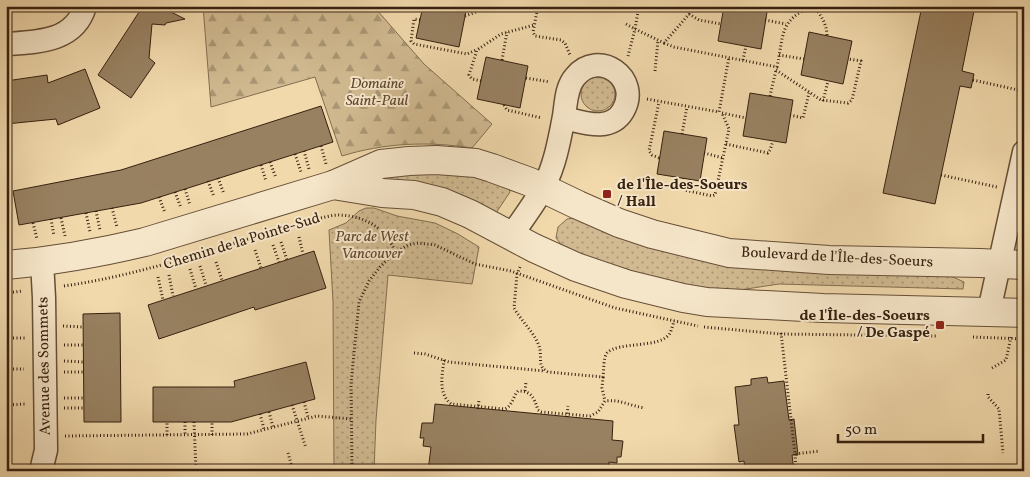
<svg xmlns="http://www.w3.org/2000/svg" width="1030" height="477" font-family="Vollkorn,serif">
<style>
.grass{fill:url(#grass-dots);stroke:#846e50}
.forest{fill:url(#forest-firs);stroke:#846e50}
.building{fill:#988161;stroke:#372110}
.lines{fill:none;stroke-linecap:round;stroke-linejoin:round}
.minor-casing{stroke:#664f37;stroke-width:25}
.tertiary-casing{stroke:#664f37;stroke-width:30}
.path{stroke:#372110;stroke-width:3;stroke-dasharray:1 2.5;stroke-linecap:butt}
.minor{stroke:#f6e6c9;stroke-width:22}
.tertiary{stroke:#f6e6c9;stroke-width:28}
.poi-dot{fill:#8f2418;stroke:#f6e6c9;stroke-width:2}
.labels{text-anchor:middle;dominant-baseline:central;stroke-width:4;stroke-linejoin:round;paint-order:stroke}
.park-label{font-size:15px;font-style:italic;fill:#5e4730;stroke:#f6e6c9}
.poi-label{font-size:15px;font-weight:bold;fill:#372110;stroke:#f6e6c9;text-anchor:start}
.street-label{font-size:15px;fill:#372110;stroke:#f6e6c9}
</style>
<defs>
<pattern id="grass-dots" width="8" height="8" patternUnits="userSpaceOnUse" patternTransform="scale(1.25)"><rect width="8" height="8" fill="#d1ba91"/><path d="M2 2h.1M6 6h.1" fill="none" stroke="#aa9775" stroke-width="1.8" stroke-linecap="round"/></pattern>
<pattern id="forest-firs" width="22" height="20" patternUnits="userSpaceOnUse" patternTransform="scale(1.25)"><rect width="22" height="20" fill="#d1ba91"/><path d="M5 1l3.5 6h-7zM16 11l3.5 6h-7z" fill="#aa9775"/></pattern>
</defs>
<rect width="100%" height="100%" fill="#f1d9ac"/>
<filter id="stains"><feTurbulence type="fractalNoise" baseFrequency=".004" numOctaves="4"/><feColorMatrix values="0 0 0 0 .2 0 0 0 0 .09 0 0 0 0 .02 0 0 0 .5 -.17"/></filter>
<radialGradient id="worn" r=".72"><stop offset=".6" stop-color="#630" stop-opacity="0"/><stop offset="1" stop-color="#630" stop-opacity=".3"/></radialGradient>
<!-- grass -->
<g class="grass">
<circle cx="598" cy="94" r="17"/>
<path d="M407 172 470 175 509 189 510 192 496 213 384 181 383 175Z"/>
<path d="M366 208H374L397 216 435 223 458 234 479 247 472 284 388 275 376 420 374 471H334L333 302 329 230 346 223 359 211Z"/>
<path d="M574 218 953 277 964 282 963 289 779 284 733 291H714L641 276 564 248 556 238 558 227 567 219Z"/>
</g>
<!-- forest -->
<path class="forest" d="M203 6H379L376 9 424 64 492 124 472 148C428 141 384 143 342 156L315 77 211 107Z"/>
<!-- building -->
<g class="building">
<path d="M143 6H168L167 10 185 19 166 23 165 25 152 24 149 58 155 63 131 98 98 75Z"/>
<path d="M423 6H467L459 47 416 38Z"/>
<path d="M724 6H768L761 49 718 41Z"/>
<path d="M922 6H975L962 71 974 74 971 88 960 86 935 204 883 193Z"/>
<path d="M809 32 852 41 843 84 801 75Z"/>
<path d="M486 57 528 66 520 108 477 99Z"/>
<path d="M85 69 100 108 58 125 56 119 6 124V81L47 75 48 83Z"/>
<path d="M750 93 793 100 786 143 743 136Z"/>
<path d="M321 106 333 142 141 203 19 225 13 191 121 170Z"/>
<path d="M664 131 707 138 700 181 657 174Z"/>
<path d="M314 251 326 288 255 310 254 307 159 339 148 305Z"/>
<path d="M120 313 121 422H84L83 314Z"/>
<path d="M306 362 315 399 231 422H153V387H235L234 381Z"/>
<path d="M767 377 768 383 784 381 789 420 794 419 798 455H792L794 471H745L744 461 739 462 734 425H739L735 387 751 385V379Z"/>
<path d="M435 404 613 421 612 440 623 441 621 457H617V463L609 462V471H428L431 447 423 446 424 438H420L422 423H433Z"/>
</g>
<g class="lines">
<!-- minor casing -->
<g class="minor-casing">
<g id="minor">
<path d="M6 44C37 42 75 42 85 6"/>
<path d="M511 236C526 214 545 191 553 164 558 149 561 132 564 116 566 104 566 87 575 77 598 48 642 78 623 111 610 133 583 122 564 118"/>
<path d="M989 311 1024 152"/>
<path d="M41 471 46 450 44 298 42 261"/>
</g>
</g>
<!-- tertiary casing -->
<g class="tertiary-casing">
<g id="tertiary">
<path d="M333 185 382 193 414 195 442 202 470 214 534 248 576 267 626 284 683 298 707 302 823 308 1024 313"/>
<path d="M6 265C54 261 99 253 145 242L333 185 381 164 409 161 436 160 476 163 492 168 530 182 578 205 619 223 652 234 729 253 829 260 980 263 1024 265"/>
</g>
</g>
<!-- path -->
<g class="path">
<path d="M538 6 533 32 535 36 561 40 565 43 570 55"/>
<path d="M814 6C821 16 827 24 827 36"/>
<path d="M689 14 699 20 721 24"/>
<path d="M465 16 476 12 478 6"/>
<path d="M420 20 414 19 411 41 414 44 467 54 476 50"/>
<path d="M765 20 786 24"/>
<path d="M626 24 635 29 639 6"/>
<path d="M664 43 674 47 777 67C784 34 779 20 813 6"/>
<path d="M779 55 804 59"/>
<path d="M628 56 635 29 664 43 696 6"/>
<path d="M502 60 507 32"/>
<path d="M743 60 746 46"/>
<path d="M776 70 821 100 848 103 852 100 861 61 848 59"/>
<path d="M655 71 658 40"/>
<path d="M526 78 550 82"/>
<path d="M973 80 1018 90"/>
<path d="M481 81 472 79 469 75 477 50 501 34 534 25"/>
<path d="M770 96 776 70"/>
<path d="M647 99 719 112 729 57"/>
<path d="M823 101 828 81"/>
<path d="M504 105 507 110 542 118"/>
<path d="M722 113 746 118"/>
<path d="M790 115 803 118 809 93"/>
<path d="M682 134 687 107"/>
<path d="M726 144 768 153 770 150 773 141"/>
<path d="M321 146 326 164"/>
<path d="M304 151 309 169"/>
<path d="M704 153 723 158"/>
<path d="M295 154 301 172"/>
<path d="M659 158 652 155 649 151 659 102"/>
<path d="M270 162 276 178"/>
<path d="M261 165 266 181"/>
<path d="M941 175 997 187"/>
<path d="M218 178 224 194"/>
<path d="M684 178V190L712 196 715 195 729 129 722 113"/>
<path d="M208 181 214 197"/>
<path d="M185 189 190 205"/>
<path d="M175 192 181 208"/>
<path d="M159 197 165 213"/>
<path d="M112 208 117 227"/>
<path d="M96 211 100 230"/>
<path d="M86 213 90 232"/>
<path d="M61 218 65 236"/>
<path d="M51 219 54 236"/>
<path d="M33 223 37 239"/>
<path d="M299 237 303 254"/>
<path d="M281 242 287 260"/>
<path d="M273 245 279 262"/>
<path d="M255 250 261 268"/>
<path d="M216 262 222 280"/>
<path d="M200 266 206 285"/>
<path d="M520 267 517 274 514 308C522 322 534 332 539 346 543 357 536 366 548 372L603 377C604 370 603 359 607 353 618 341 661 349 670 333 672 329 673 324 674 321"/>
<path d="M190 269 196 289"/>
<path d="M169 275 173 296"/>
<path d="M158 277 163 300"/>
<path d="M64 286C127 277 187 258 248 239 270 233 291 225 313 220 322 218 331 215 339 215 366 216 385 228 396 253"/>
<path d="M6 293 23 291"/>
<path d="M63 326 83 327"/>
<path d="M704 327 781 334 937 336"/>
<path d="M781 333 795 454 820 451"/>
<path d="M973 337 1024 339"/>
<path d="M6 338H26"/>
<path d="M64 345H83"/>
<path d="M414 353 425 354 449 362 545 371"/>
<path d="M444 360C442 376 438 393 451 404L505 409C513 405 513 396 518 391 532 391 534 398 538 410L541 412 590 416 598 412 605 401C620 399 630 406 645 408"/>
<path d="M64 361 83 362"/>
<path d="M992 368 1006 360 1011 337"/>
<path d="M6 369H24"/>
<path d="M64 372H83"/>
<path d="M603 377 602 388 605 401"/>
<path d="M525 391 526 382"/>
<path d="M988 394V397L999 409 1003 453"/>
<path d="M64 398H83"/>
<path d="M304 402 308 417"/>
<path d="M6 405 26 404"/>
<path d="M292 405 306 448"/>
<path d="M64 408H83"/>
<path d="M478 409 479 400"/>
<path d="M269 412 273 427"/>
<path d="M260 414 264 429"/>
<path d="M567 417 568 406"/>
<path d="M185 422V435"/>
<path d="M194 422 196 471"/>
<path d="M167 435V422"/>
<path d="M212 435V422"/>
<path d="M65 436 247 434 317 416 351 419"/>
<path d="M288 453 293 471"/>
<path d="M795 454 796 471"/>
<path d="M1005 470V471"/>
<path d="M352 471 351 384 359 302 369 281 380 267 393 254 408 245 418 243 435 245 475 264 511 271 615 308 698 326"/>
</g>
<!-- minor -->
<use href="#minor" class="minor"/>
<!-- tertiary -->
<use href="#tertiary" class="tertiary"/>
</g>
<!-- markers -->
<g class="poi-dot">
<rect x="602" y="189" width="10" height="10" rx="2.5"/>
<rect x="935" y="320" width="10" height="10" rx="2.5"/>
</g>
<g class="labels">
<!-- park labels -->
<g class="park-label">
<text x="377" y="84">Domaine<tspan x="377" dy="17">Saint-Paul</tspan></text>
<text x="372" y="237">Parc de West<tspan x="372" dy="17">Vancouver</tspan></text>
</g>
<!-- poi labels -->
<g class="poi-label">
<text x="617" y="185">de l'Île-des-Soeurs<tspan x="617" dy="17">/ Hall</tspan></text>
<text x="930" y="316" text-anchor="end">de l'Île-des-Soeurs<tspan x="930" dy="17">/ De Gaspé</tspan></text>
</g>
<!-- street labels -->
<g class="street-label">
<text transform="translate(242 242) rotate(-17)">Chemin de la Pointe-Sud</text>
<text transform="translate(837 258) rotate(3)">Boulevard de l'Île-des-Soeurs</text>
<text transform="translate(45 366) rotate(-91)">Avenue des Sommets</text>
</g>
</g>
<!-- margin -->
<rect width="1030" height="477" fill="none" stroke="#f1d9ac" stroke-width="25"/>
<rect x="8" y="8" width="1015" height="462" fill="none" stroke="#372110" stroke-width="2.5"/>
<rect x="12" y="12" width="1005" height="452" fill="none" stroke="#372110"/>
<!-- scale -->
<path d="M838 434v8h145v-8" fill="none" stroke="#372110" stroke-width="2.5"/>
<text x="845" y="434" font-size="15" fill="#372110" stroke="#f6e6c9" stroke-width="4" paint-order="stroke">50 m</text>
<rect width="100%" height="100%" filter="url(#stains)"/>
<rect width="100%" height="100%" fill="url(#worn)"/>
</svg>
